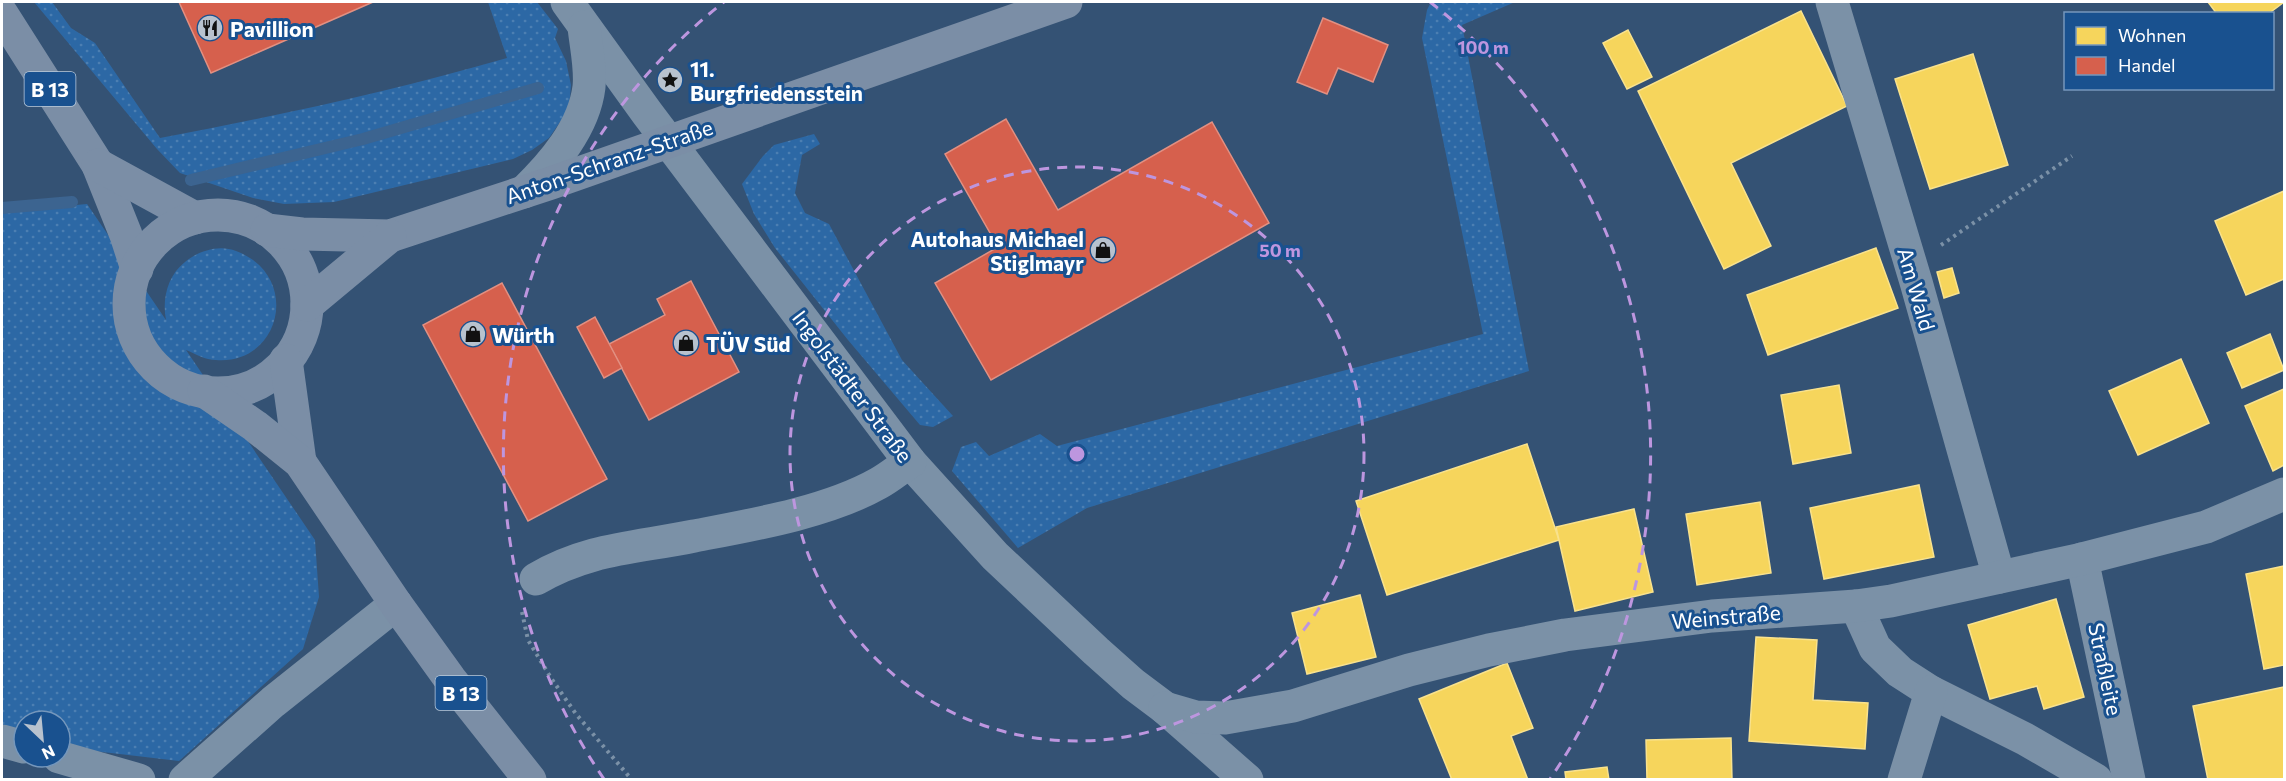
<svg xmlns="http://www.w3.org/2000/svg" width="2286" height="781" font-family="Commissioner,sans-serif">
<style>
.grass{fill:url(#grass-dots)}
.homes{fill:#f6d55c;stroke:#f9e28d;stroke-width:1.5}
.shops{fill:#d6604d;stroke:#e29082;stroke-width:1.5}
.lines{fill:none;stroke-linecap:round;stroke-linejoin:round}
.stream{stroke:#3c6490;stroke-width:12}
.path{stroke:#7b91a7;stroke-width:4;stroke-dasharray:3 4.5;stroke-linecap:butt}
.minor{stroke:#7b91a7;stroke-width:33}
.major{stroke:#7b8ea6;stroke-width:33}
.ring{fill:none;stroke:#bd96df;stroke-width:3;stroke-dasharray:10 8}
.labels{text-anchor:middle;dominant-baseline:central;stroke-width:6;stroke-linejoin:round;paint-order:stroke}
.shield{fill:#19518f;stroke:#bacbdd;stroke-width:1.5}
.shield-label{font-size:20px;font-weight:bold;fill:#fff}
.poi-label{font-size:21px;font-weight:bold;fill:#fff;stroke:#19518f;text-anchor:start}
.street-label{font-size:21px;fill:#fff;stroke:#19518f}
.centre{fill:#bd96df;stroke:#19518f;stroke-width:3}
.ring-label{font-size:18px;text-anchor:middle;font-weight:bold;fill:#bd96df;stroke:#19518f;stroke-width:6;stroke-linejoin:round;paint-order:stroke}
</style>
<defs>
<pattern id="grass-dots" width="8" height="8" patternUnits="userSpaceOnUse" patternTransform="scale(1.5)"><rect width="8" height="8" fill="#2c68a5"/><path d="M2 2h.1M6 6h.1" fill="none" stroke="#4c7fb2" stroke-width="1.8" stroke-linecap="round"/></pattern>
</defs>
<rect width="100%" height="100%" fill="#345274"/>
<!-- grass -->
<g class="grass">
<path d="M34 2H52L71 28 95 43 160 138C277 116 393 91 507 58L488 2H537L558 29 555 38 566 61 571 85 569 109 549 138 532 150 513 159 334 202 284 204 253 198 180 173 157 149Z"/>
<path d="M1431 2H1515L1462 25 1529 371 1087 508 1018 548 952 471 961 447 976 442 989 456 1040 434 1057 446 1483 334 1422 38 1427 10Z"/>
<path d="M814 134 820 144 802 155 795 193 805 213 829 224 902 360 953 416 933 427 920 425 848 340 775 248 754 214 742 184 763 156 774 145Z"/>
<path d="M87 204 166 320C162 300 167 276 185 262 198 251 219 244 236 251 302 276 281 365 216 360 205 360 196 354 186 350L315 540 319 597 303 649 179 761 60 747V721H24V743L2 741V212Z"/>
</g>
<!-- homes -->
<g class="homes">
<path d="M2208 2H2284L2268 14H2217Z"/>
<path d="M1801 11 1847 106 1731 163 1771 246 1724 269 1638 91Z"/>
<path d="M1628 30 1652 77 1627 89 1603 43Z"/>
<path d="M1973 54 2008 165 1930 189 1895 79Z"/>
<path d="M2284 191V279L2246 295 2215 221Z"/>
<path d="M1876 248 1898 308 1768 355 1747 295Z"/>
<path d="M1952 268 1959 293 1944 298 1937 272Z"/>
<path d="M2270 334 2284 370 2242 388 2227 353Z"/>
<path d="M2181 359 2209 423 2138 455 2109 391Z"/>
<path d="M1839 385 1851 453 1793 464 1781 395Z"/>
<path d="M2284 389V465L2273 471 2245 406Z"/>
<path d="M1527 444 1559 540 1387 595 1356 501Z"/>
<path d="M1919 485 1934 557 1824 579 1810 508Z"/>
<path d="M1760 502 1771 573 1697 585 1686 514Z"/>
<path d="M1634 509 1653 592 1575 611 1556 527Z"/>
<path d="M2284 566V665L2264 669 2246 574Z"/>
<path d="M1360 595 1376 657 1307 674 1292 613Z"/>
<path d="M2056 599 2084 697 2044 709 2037 686 1990 699 1968 625Z"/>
<path d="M1756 637 1817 640 1813 700 1868 703 1865 749 1749 741Z"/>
<path d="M1507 663 1533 728 1511 736 1528 780H1452L1419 699Z"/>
<path d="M2284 687V780H2208L2193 706Z"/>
<path d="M1731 738 1732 780H1647L1646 740Z"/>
<path d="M1607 767 1609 780H1566L1565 772Z"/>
</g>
<!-- shops -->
<g class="shops">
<path d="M179 2H373L211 73Z"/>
<path d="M1323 18 1388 45 1373 82 1338 68 1327 94 1297 82Z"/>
<path d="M1006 119 1058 210 1212 122 1269 223 991 380 935 283 998 247 945 154Z"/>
<path d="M691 281 739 372 649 420 609 344 665 315 657 299Z"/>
<path d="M502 283 607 479 528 521 423 325Z"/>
<path d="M595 317 622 368 604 378 577 327Z"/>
</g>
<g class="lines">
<!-- stream -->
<g class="stream">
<path d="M191 180 363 139 538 88"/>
<path d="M2 208 72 202"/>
</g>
<!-- path -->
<g class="path">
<path d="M1941 245 2072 156"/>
<path d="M522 612 528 640 551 678 576 714 632 780"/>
</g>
<!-- minor -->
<g class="minor">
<path d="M567 2 647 113 910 462 995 556 1096 651 1133 684 1165 708 1247 780"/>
<path d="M1832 2 1916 282 1999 577"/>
<path d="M524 192C553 164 584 128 589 87 591 68 586 46 584 27"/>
<path d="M2082 559 2129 780"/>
<path d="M536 579C589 548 636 548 694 536 752 525 828 512 879 483 890 477 899 469 910 462"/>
<path d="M1856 606 1875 648 1900 672 1931 692 2025 739 2096 780"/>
<path d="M1165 708 1196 717 1225 718 1293 706 1409 670 1489 650 1565 635 1712 616 1856 606 1891 601 2082 559 2206 527 2284 494"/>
<path d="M2 741 24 747"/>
<path d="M59 757 139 780"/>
<path d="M185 780 273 702 396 604"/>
<path d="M1904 780 1931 692"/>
</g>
<!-- major -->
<g class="major">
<path d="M2 14 98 165 126 235 137 269"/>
<path d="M98 165 195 218"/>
<circle cx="218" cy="304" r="89"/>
<path d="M267 230 302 234 390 236 551 183 1066 2"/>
<path d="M307 305 390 236"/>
<path d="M286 360 300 462"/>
<path d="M204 391 255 426 300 462 396 604 450 679 530 780"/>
</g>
</g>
<!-- distance rings -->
<g class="ring">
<circle cx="1077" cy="454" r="287"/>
<path d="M604 779A574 574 0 0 1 724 2M1430 2A574 574 0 0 1 1550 779"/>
</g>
<!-- icons -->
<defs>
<g id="restaurant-disc" transform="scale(1.35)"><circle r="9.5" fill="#b8c2ce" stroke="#19518f"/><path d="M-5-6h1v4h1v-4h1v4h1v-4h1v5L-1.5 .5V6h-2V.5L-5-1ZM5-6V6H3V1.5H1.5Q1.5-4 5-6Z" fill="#111"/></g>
<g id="sight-disc" transform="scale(1.35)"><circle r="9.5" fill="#b8c2ce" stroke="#19518f"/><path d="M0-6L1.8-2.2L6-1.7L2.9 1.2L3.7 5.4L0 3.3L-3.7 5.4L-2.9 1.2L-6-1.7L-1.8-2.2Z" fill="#111"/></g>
<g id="shop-disc" transform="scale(1.35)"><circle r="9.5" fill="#b8c2ce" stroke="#19518f"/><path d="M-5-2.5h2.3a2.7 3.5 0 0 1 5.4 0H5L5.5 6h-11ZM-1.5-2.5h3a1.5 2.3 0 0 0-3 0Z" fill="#111"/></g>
</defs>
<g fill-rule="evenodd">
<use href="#restaurant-disc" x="210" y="28"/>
<use href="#sight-disc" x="670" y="80"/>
<use href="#shop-disc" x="1103" y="250"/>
<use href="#shop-disc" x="473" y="334"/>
<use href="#shop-disc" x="686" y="343"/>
</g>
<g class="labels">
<!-- shield labels -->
<g class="shield">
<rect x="24.5" y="72" width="51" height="34" rx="4.5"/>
<rect x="435.5" y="676" width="51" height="34" rx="4.5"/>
</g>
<g class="shield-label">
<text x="50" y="89">B 13</text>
<text x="461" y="693">B 13</text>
</g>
<!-- poi labels -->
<g class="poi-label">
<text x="230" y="28">Pavillion</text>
<text x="690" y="68">11.<tspan x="690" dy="24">Burgfriedensstein</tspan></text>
<text x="1084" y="238" text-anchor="end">Autohaus Michael<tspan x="1084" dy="24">Stiglmayr</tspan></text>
<text x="492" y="334">Würth</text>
<text x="706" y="343">TÜV Süd</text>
</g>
<!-- street labels -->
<g class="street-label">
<text transform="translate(609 161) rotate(-19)">Anton-Schranz-Straße</text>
<text transform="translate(1917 289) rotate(74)">Am Wald</text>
<text transform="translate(853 386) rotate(53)">Ingolstädter Straße</text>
<text transform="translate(1726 616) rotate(-5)">Weinstraße</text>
<text transform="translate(2106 669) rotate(78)">Straßleite</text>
</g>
</g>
<circle cx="1077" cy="454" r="9" class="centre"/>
<g class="ring-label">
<text x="1483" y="54">100 m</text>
<text x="1280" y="257">50 m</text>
</g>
<!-- border -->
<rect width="2286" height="781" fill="none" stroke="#ffffff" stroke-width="6"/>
<!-- legend -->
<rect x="2064" y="12" width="210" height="78" fill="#19518f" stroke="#7597bc" stroke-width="1.5"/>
<rect x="2076" y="27" width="30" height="18" fill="#f6d55c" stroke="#7597bc" stroke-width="1.5"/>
<text x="2118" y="42" font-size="18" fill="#ffffff">Wohnen</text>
<rect x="2076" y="57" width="30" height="18" fill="#d6604d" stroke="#7597bc" stroke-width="1.5"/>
<text x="2118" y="72" font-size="18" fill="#ffffff">Handel</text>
<!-- north arrow -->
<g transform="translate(42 739) rotate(154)"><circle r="28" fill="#19518f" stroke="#7597bc" stroke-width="1.5"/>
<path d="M0-4.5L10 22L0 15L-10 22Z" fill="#b8c2ce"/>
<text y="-9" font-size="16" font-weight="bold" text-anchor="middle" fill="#ffffff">N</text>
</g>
</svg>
